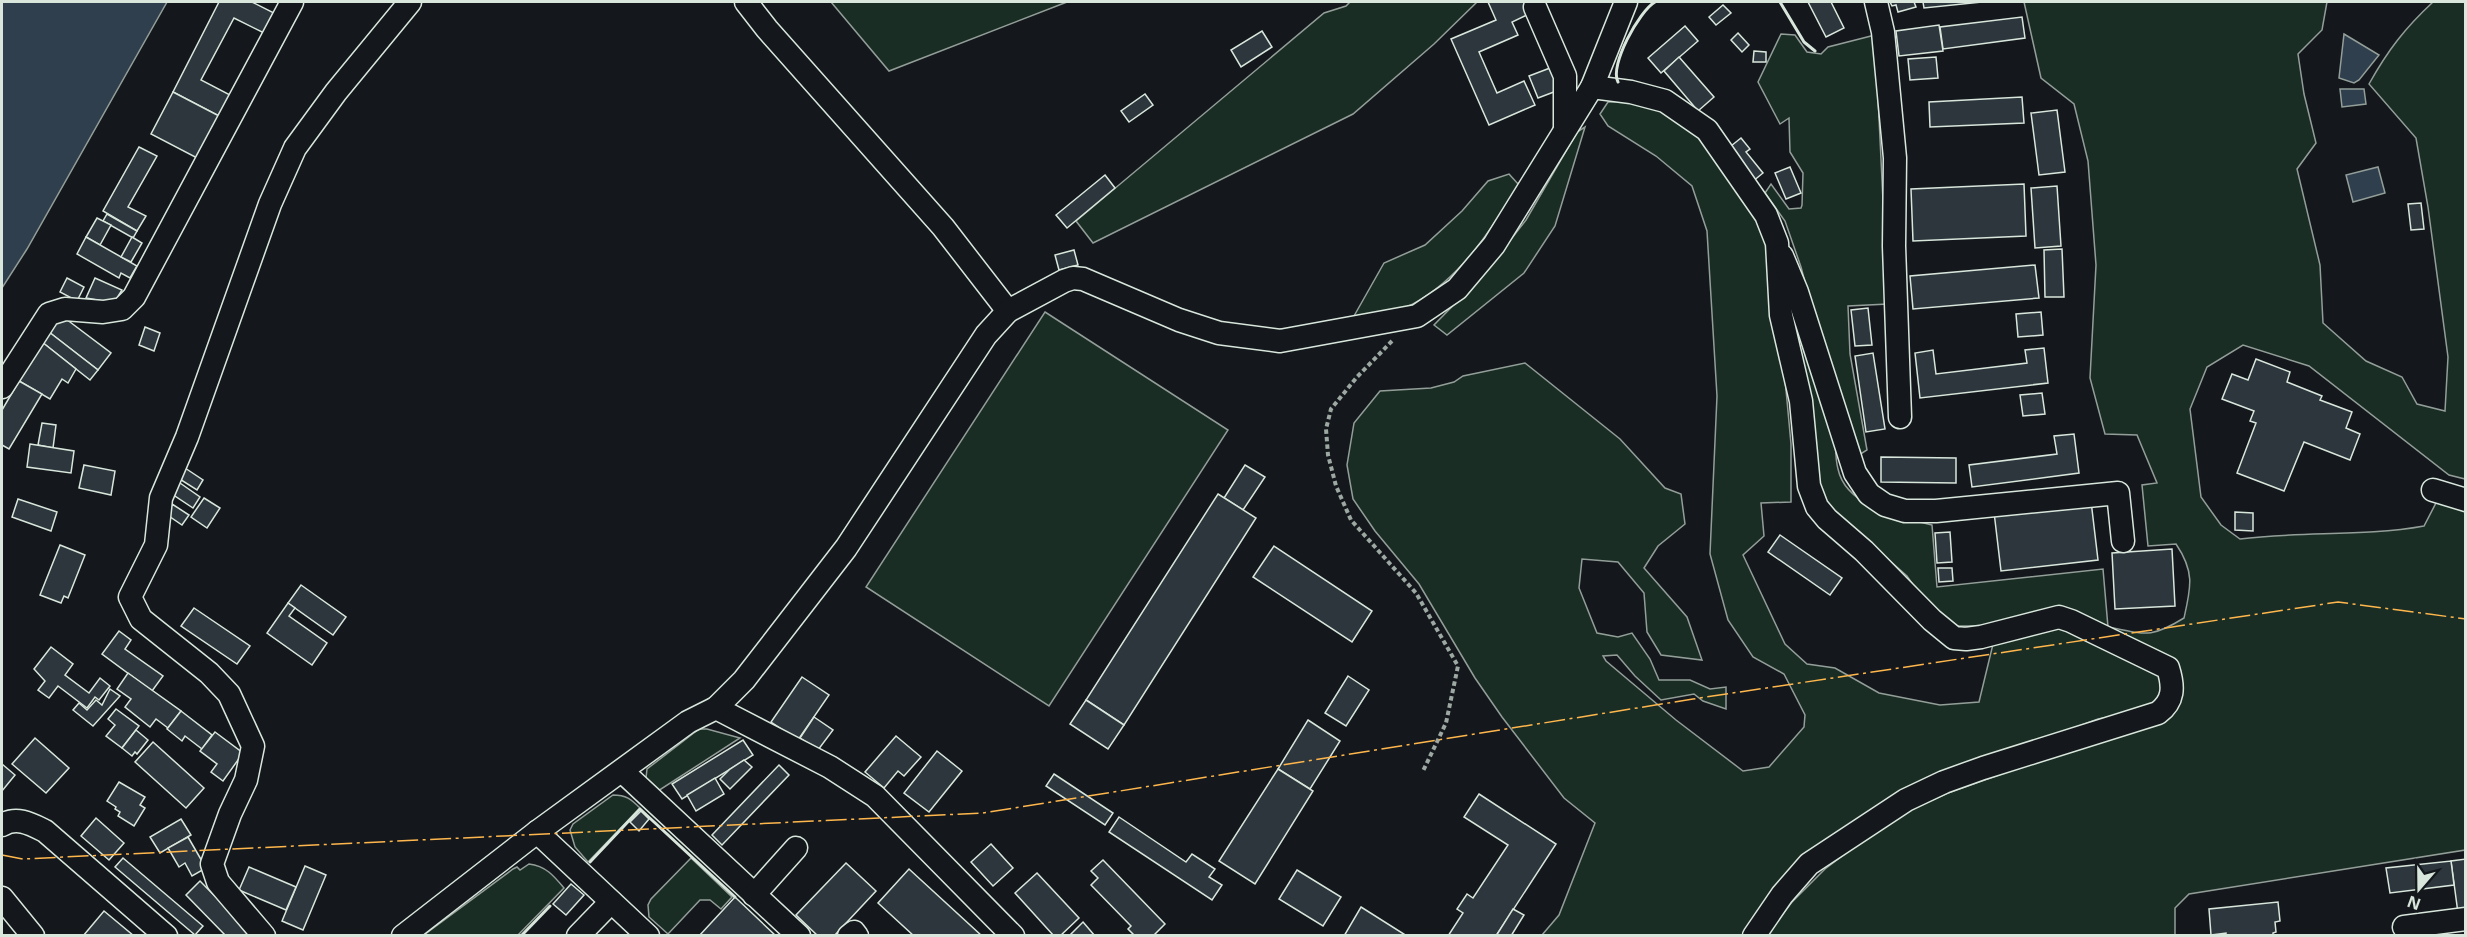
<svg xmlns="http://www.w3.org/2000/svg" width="2467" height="937" font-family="'Open Sans',sans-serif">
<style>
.green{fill:#1a2d24;stroke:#939e99;stroke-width:1.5}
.water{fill:#2f3f4d;stroke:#939e99;stroke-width:1.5}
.building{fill:#2c363c;stroke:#d8e6dc;stroke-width:1.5}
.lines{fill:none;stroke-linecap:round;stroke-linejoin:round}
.minor-casing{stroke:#d8e6dc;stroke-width:25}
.path{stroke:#9da8a2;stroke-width:4;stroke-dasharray:4.5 3;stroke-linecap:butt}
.minor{stroke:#14181c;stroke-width:22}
.wall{stroke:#d8e6dc;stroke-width:3}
.power{stroke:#ffb74d;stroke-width:1.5;stroke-dasharray:21 4.5 3 4.5;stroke-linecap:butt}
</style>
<rect width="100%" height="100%" fill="#14181c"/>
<!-- green -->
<g class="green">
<path d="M831 2H1067L889 71Z"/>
<path d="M1350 2H1477L1434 44 1353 114 1093 243 1076 221 1324 13 1346 6Z"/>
<path d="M2024 2H2327L2322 30 2298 54 2304 94 2316 143 2297 169 2320 265 2323 323 2366 361 2402 377 2417 404 2445 411 2448 357 2428 207 2416 138 2369 84C2388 50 2405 28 2433 2H2465V479L2449 475 2309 366 2243 345 2207 367 2190 409 2201 497 2221 525 2240 539C2301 531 2364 537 2424 526L2437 501 2465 510V850L2189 894 2175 908V935L1766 936 1792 902 1825 869 1870 835 1914 808 1948 793 2157 719 2179 683 2054 612 1978 626H1956L1947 622 1918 592 1907 576 1823 502 1788 326 1799 324C1810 356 1825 390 1833 424 1837 438 1834 455 1838 469 1846 507 1900 517 1932 525L1937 587 2103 569 2108 627C2145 634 2150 639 2184 618 2191 587 2195 572 2176 544L2148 546 2142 485 2157 483 2137 435 2105 434 2090 378 2096 265 2088 161 2074 104 2041 78Z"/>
<path d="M1781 34 1795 35 1807 52 1821 54 1828 47 1875 35 1888 304 1848 306 1850 354 1867 450 1859 455 1819 335 1801 267 1785 221 1765 193 1771 184 1789 209 1801 208 1802 205 1803 173 1790 152 1789 118 1780 124 1758 82Z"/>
<path d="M1630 101 1662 106 1704 136 1764 224 1785 379 1791 444V502L1761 503 1764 536 1743 555 1785 644 1807 664 1835 668 1879 693 1940 705 1979 702 1993 644 2057 622 2163 670 2166 680 2155 708 2098 719 1898 793 1746 935H1542L1559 915 1595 823 1564 798 1502 717 1475 678 1419 584 1375 531 1353 499 1347 465 1354 423 1380 391 1431 388 1454 382 1463 376 1525 363 1620 439 1665 488 1681 494 1685 524 1658 546 1644 568 1687 617 1702 660 1661 655 1647 632 1644 593 1618 562 1582 559 1579 588 1597 633 1618 637 1632 633 1650 659 1659 680H1690L1710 689 1726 687V709L1703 701 1694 694 1661 700 1635 676 1617 655 1603 656 1606 661 1676 720 1743 771 1769 767 1804 727 1805 715 1784 674 1753 657 1728 620 1710 554 1717 396 1707 231 1692 186 1656 156 1608 126 1600 114 1608 102Z"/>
<path d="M1585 127 1555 226 1524 273 1447 335 1434 325 1483 275 1526 220 1577 132Z"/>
<path d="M1509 174 1519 185C1491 230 1461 278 1413 304 1396 313 1373 314 1354 316L1384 263 1425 245 1462 211 1488 181Z"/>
<path d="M1045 312 1228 430 1049 706 866 587Z"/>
<path d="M699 729H707L740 738 658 791 646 778 647 769Z"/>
<path d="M613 795C626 795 631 799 640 808L588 862 575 847 570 830 573 824Z"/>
<path d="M691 858 732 897 721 909 710 900H700L668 934 649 917 648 905 651 899Z"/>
<path d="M529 864C546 866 554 876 564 888L518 935H424L513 869 517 867 520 870Z"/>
</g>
<!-- water -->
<g class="water">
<path d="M2 2H167L27 249 2 288Z"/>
<path d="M2344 34 2379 55 2359 80 2354 83 2339 78Z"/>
<path d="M2340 89H2364L2366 104 2342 107Z"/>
<path d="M2378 167 2385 193 2353 202 2346 175Z"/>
</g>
<!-- building -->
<g class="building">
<path d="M219 2H252L274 13 264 33 234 18 201 80 232 96 221 117 173 92Z"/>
<path d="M1488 2H1526L1531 13 1512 22 1518 35 1479 52 1497 93 1524 81 1535 105 1489 125 1451 39 1496 20Z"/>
<path d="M1808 2H1831L1844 28 1826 37Z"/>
<path d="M1890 2H1914L1916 7 1898 12 1896 5 1892 6Z"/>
<path d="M1923 2H1982L1924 8Z"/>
<path d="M1723 5 1731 13 1716 25 1709 17Z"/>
<path d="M2022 17 2025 38 1943 49 1940 27Z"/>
<path d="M1939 25 1943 51 1899 56 1896 31Z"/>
<path d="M1685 26 1698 41 1661 73 1648 58Z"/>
<path d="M1262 31 1272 47 1241 67 1231 50Z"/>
<path d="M1738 33 1749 45 1742 52 1731 40Z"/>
<path d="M1754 51 1766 52V62H1753Z"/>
<path d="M1679 57 1714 97 1698 111 1664 71Z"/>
<path d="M1936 57 1938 78 1910 80 1908 59Z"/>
<path d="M1550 68 1559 90 1538 98 1529 76Z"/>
<path d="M173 92 221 117 199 159 151 134Z"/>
<path d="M1145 94 1153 105 1129 122 1121 111Z"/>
<path d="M2022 97 2024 123 1930 127 1929 102Z"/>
<path d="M2057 110 2065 172 2039 175 2031 113Z"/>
<path d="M1741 138 1750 149 1746 152 1763 173 1752 182 1726 150Z"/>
<path d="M139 147 157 156 128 207 146 216 137 231 103 211Z"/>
<path d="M1790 167 1801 193 1786 199 1775 173Z"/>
<path d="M1105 175 1115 188 1067 228 1056 215Z"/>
<path d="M2024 184 2026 236 1913 241 1911 189Z"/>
<path d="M2057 186 2061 246 2035 248 2031 188Z"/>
<path d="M2421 203 2424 229 2411 230 2408 204Z"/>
<path d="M107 214 137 231 133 238 103 221Z"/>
<path d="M97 218 111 225 100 245 86 237Z"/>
<path d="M86 237 137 266 130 278 121 273 119 278 77 254Z"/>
<path d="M132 237 142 243 131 262 121 257Z"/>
<path d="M2062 249 2064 297H2045L2044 250Z"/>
<path d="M1074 250 1078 265 1059 270 1055 255Z"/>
<path d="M2035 265 2039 298 1913 309 1910 276Z"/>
<path d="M67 278 84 287 77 301 60 292Z"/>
<path d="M95 278 122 290 114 303 86 298Z"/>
<path d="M1868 308 1872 345 1855 346 1851 310Z"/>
<path d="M2041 312 2043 335 2018 337 2016 314Z"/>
<path d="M62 316 111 353 98 370 49 332Z"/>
<path d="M145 327 160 333 154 351 139 345Z"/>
<path d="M49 332 98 370 90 380 42 342Z"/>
<path d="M42 342 76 369 68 383 62 379 50 399 19 381Z"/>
<path d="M2044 348 2048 383 1920 398 1915 353 1933 350 1936 374 2027 363 2025 350Z"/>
<path d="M1873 353 1885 429 1866 432 1855 356Z"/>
<path d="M2256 359 2290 372 2287 382 2322 396 2320 400 2352 412 2346 428 2360 434 2350 460 2304 442 2284 491 2237 473 2256 423 2250 421 2254 411 2222 399 2232 374 2248 380Z"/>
<path d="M19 381 42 394 9 449 2 445V410Z"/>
<path d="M2042 393 2045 414 2023 416 2020 395Z"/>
<path d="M42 423 56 425 53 448 38 445Z"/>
<path d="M2074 434 2079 473 1972 487 1969 465 2057 454 2054 436Z"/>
<path d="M30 444 74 451 71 473 27 467Z"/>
<path d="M1881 457 1956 458V483L1881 482Z"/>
<path d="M84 465 115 471 111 495 79 488Z"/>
<path d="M1245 465 1265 477 1243 510 1224 498Z"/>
<path d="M185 468 203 480 197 490 178 478Z"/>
<path d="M180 483 200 497 193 508 172 494Z"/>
<path d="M1218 494 1256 518 1124 725 1086 700Z"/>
<path d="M204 498 220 508 207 528 191 517Z"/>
<path d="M18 499 57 512 51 531 12 517Z"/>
<path d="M2091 501 2098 560 2001 571 1994 512Z"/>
<path d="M172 504 189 515 182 525 166 514Z"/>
<path d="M2235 512 2253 513V531L2235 530Z"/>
<path d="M1950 532 1952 562 1937 563 1935 533Z"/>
<path d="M1780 535 1842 578 1830 595 1768 552Z"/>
<path d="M60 545 85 555 68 598 64 596 61 603 40 595Z"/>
<path d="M1274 546 1372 611 1352 642 1253 577Z"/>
<path d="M2172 549 2175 606 2115 609 2112 553Z"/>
<path d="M1938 568H1952L1953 581 1939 582Z"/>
<path d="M301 585 346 617 333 635 288 603Z"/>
<path d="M288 603 295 608 289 616 327 643 312 665 267 633Z"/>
<path d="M194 608 250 646 237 664 181 626Z"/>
<path d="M119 631 131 640 125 649 163 676 152 691 102 654Z"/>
<path d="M51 647 73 664 65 675 89 693 100 678 110 686 99 700 95 697 87 708 58 686 49 698 38 690 45 681 34 669Z"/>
<path d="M128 673 181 711 168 728 156 719 150 727 125 707 131 699 117 689Z"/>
<path d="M1348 676 1369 690 1346 726 1325 713Z"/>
<path d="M802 677 829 695 798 740 771 722Z"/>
<path d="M110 689 120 696 93 726 73 710 79 703 87 710 96 700 102 705Z"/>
<path d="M1086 700 1124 725 1108 749 1070 724Z"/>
<path d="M116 709 139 726 122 748 106 736 115 725 108 719Z"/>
<path d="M181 711 212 735 202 749 185 736 182 741 167 729Z"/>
<path d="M814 717 833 730 818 750 800 738Z"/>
<path d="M1308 720 1340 741 1310 789 1278 769Z"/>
<path d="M136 730 148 740 137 754 135 752 132 756 122 748Z"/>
<path d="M215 732 243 753 223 781 211 772 217 764 200 751Z"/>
<path d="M896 736 921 757 904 776 898 771 884 788 865 772Z"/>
<path d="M35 738 69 768 46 793 12 764Z"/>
<path d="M743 740 753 755 682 799 672 784Z"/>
<path d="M153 742 204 788 186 808 135 762Z"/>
<path d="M937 751 962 771 929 812 904 793Z"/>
<path d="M744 760 752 767 730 789 720 779 730 769Z"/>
<path d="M2 764 15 775 2 791Z"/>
<path d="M779 765 789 775 722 845 712 835Z"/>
<path d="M1278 769 1313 791 1255 884 1219 861Z"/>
<path d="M1054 774 1113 813 1105 825 1046 786Z"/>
<path d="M715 778 724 794 696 811 687 795Z"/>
<path d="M119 782 145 797 140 805 145 808 134 826 118 816 120 812 115 809 116 807 107 801Z"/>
<path d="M1479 794 1556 844 1496 936H1448L1463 913 1457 909 1467 894 1473 898 1508 845 1464 817Z"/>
<path d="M641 811 649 819 639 831 630 822Z"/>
<path d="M1119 817 1186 862 1192 854 1215 869 1209 877 1222 885 1212 900 1109 832Z"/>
<path d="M96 818 124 843 109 860 81 836Z"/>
<path d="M181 819 191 835 160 853 150 837Z"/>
<path d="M188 837 206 868 192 876 185 863 179 867 168 848Z"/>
<path d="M991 844 1013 868 993 886 971 862Z"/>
<path d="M123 858 203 926 195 935 115 867Z"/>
<path d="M2466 859V912L2458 913 2451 861Z"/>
<path d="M1103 860 1165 924 1153 936H1135L1128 929 1131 926 1091 885 1098 878 1091 871Z"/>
<path d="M2451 861 2454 885 2390 893 2386 868Z"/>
<path d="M846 863 876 891 834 936H818L796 915Z"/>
<path d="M305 866 326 875 303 930 282 921Z"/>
<path d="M249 867 296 887 286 910 239 890Z"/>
<path d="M909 869 982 936H914L878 903Z"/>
<path d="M1297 870 1341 897 1323 926 1279 899Z"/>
<path d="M1037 873 1079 918 1060 936H1054L1015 893Z"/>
<path d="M200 881 254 936H226L186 895Z"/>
<path d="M571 884 584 895 566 915 553 904Z"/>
<path d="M735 897 776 936H699Z"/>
<path d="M2278 902 2280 921 2275 922 2276 932 2273 933V936H2226V933L2211 935 2209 909Z"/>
<path d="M1361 907 1407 936H1344Z"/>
<path d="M1513 909 1524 915 1511 936H1496Z"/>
<path d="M104 911 134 936H83Z"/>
<path d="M1083 922 1095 936H1069Z"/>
</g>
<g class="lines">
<!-- minor casing -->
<g class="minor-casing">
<g id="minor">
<path d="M746 2 767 29 943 227 1008 311 1064 281 1073 278 1083 279 1179 320 1219 333 1280 341 1417 316 1457 289 1494 245 1592 87 1626 2"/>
<path d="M1876 2 1883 32 1895 158 1894 246 1900 417"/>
<path d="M1535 7 1565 76V127"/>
<path d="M1592 87 1631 92 1665 101 1707 130 1766 215 1777 243 1781 315 1801 401 1809 486 1817 507 1827 519 1864 551 1932 620 1954 638 1966 639 1981 637 2059 617 2071 621 2168 668C2174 687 2174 701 2158 713L1983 768 1944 782 1906 800 1809 864 1782 895 1754 936"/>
<path d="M1782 256 1797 292 1855 473 1869 494 1885 505 1905 511H1936L2118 493 2123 541"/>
<path d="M2 387 49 314 65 309 103 312 122 309 134 297 292 2"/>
<path d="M2433 490 2466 500"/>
<path d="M716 708 830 767 875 796 1013 936"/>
<path d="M622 771 799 936"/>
<path d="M2 825C17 816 31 824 45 831L166 936"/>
<path d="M537 832 648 936"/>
<path d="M754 895 796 848"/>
<path d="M2 898 33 936"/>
<path d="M2404 927 2466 919"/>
<path d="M264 936 218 882 212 864 230 814 246 780 253 746 229 694 209 673 141 619 130 597 156 545 161 498 187 437 270 204 295 148 336 92 410 2"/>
<path d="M403 936 537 832 688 722 716 708 744 680 846 548 986 335 1008 311"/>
<path d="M578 936 611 902"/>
<path d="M849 936 854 932 857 936"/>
</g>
</g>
<!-- path -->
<path class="path" d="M1392 341 1357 377 1331 409 1326 429 1328 455 1336 486 1351 520 1416 593 1458 666 1446 723 1423 771"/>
<!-- minor -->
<use href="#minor" class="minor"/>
<!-- wall -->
<g class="wall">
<path d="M1780 2 1804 42 1815 51"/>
<path d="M1618 82C1609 66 1639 11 1655 2"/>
<path d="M590 862 640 809 735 897"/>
<path d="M521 936 550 906"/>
</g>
<!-- power -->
<path class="power" d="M2 855 23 859 983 813 1693 699 2338 602 2466 619"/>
</g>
<!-- border -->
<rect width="2467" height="937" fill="none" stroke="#d8e6dc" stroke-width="6"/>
<!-- north arrow -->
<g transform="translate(2419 889) rotate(200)" stroke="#14181c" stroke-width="4.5" paint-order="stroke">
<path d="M0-4.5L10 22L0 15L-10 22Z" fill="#d8e6dc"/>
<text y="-9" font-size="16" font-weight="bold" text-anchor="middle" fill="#d8e6dc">N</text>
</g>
</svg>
